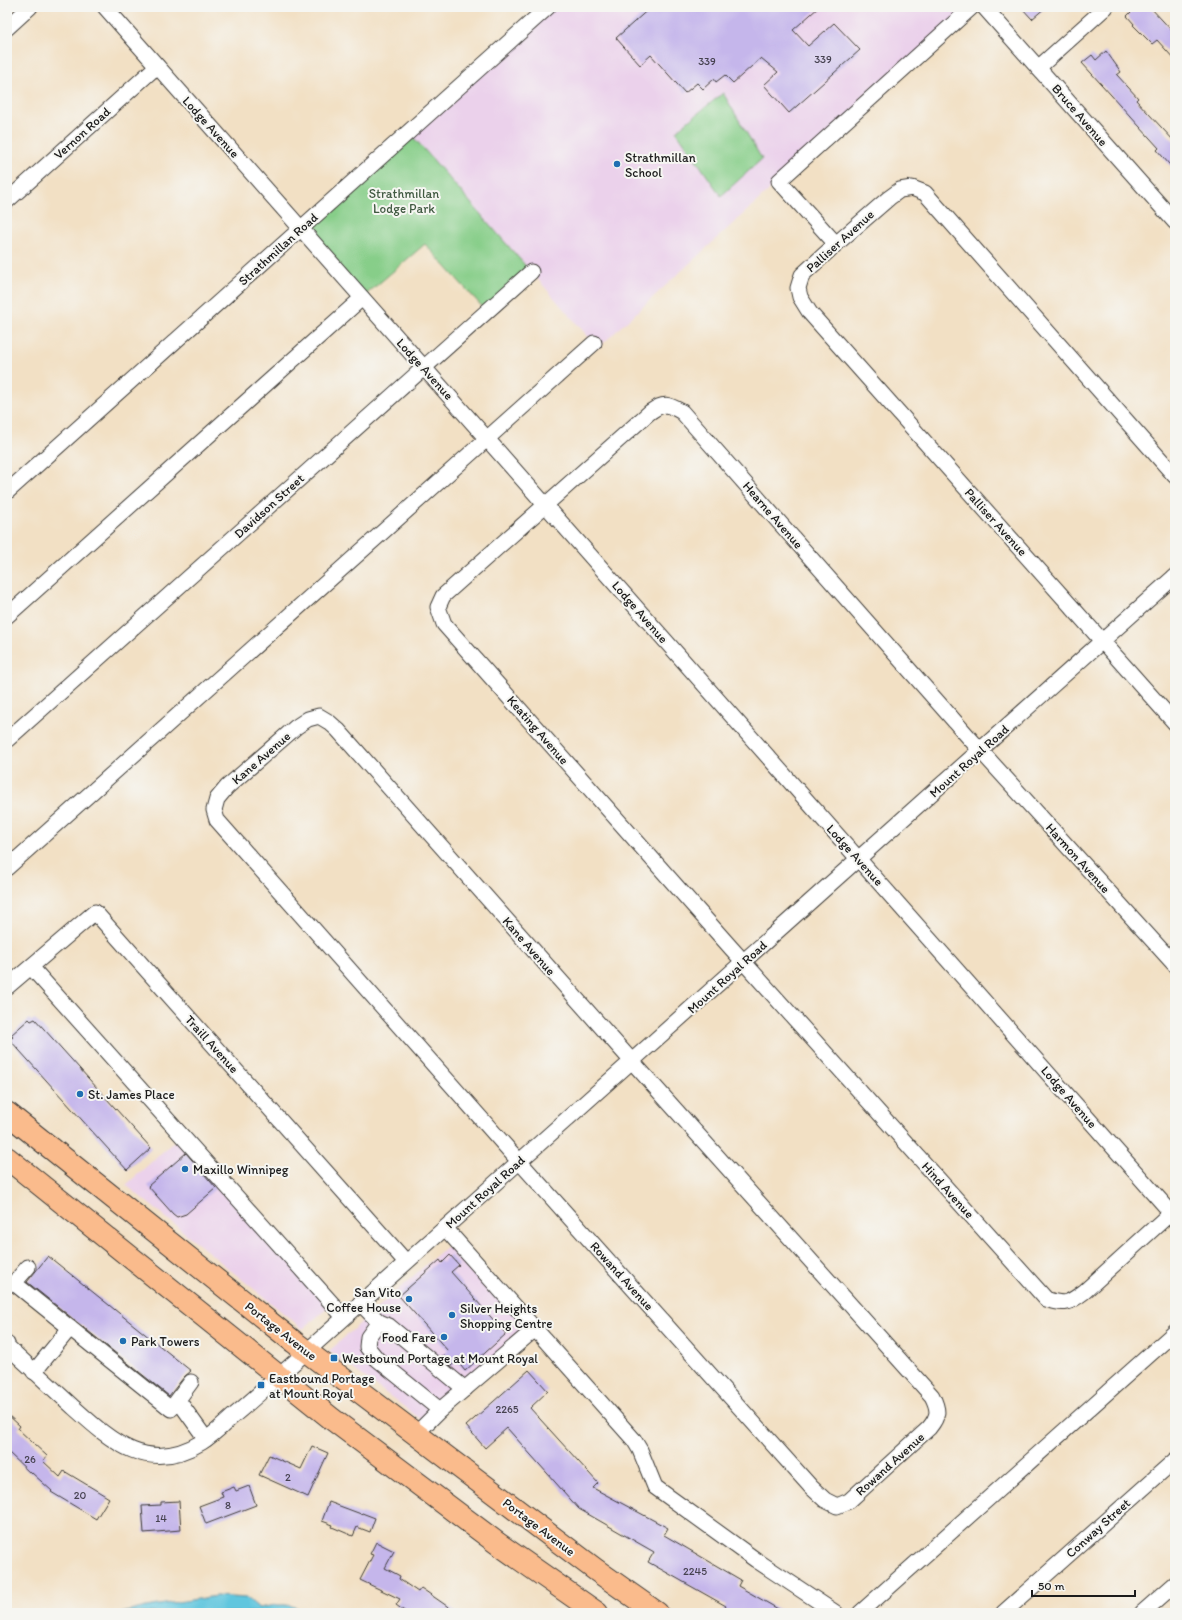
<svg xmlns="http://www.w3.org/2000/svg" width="1182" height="1620" font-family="Itim,sans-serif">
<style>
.built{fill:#ebd1eb}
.green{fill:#87ce89;stroke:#527552}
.water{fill:#61c6de;stroke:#3e717d}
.building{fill:#c5b6eb}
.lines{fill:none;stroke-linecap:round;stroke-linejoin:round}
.minor-casing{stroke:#3c3935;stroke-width:17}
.highway-casing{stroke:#3c3935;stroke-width:24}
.minor{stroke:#fff;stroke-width:15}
.highway{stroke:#fabb8c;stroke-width:22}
.poi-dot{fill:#1f6fb2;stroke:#f6f6f2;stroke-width:1.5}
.labels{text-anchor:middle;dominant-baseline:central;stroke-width:4;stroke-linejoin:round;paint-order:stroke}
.number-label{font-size:11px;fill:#464250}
.street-label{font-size:13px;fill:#1c1c1c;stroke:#f6f6f2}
.poi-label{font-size:13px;fill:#1c1c1c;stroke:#f6f6f2;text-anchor:start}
.park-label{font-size:13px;fill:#415a42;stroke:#f6f6f2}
</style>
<rect width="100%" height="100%" fill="#f6f6f2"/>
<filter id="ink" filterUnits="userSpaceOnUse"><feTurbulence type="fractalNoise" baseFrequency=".025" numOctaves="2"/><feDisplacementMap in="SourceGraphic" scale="8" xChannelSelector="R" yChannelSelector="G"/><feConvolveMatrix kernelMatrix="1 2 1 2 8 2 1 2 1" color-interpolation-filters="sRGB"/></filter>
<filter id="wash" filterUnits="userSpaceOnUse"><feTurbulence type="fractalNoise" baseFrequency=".012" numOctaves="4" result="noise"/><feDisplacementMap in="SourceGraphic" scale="16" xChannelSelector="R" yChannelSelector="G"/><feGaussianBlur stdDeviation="0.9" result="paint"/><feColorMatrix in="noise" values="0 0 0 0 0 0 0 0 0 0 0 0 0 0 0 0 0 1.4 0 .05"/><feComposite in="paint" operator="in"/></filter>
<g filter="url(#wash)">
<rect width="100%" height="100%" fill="#f2e0c4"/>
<!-- built -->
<g class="built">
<path d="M548 7H972L779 181 598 348 409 132Z"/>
<path d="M180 1136 331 1305 303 1329 126 1185Z"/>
<path d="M455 1239 534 1329 426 1423 329 1351Z"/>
</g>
<!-- green -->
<g class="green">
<path d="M723 93 762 159 721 196 676 131Z"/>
<path d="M409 132 531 272 487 312 425 244 362 298 301 229Z"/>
</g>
<!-- water -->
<path class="water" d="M216 1596 247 1598 259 1608C274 1605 292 1601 305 1613H122L146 1607Z"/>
<g id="blocks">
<!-- building -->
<g class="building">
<path d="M651 7H819L793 30 808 46 834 23 860 50 789 113 764 85 778 72 761 58 733 83 725 75 716 82 714 79 703 89 697 83 685 93 651 55 640 65 616 38Z"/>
<path d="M1021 7H1046L1032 19Z"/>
<path d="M1136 7H1150L1175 34V60L1157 40 1152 44 1133 25 1134 24 1127 16Z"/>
<path d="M1106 51 1121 72 1117 75 1138 98 1136 100 1175 142V171L1157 150 1159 148 1082 63 1092 55 1096 60Z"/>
<path d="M29 1019 31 1021 35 1019 151 1148 127 1170 10 1040 13 1037 11 1035Z"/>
<path d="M186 1153 216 1188 186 1214 177 1217 173 1214 148 1186Z"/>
<path d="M450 1255 459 1265 451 1272 506 1334 465 1371 457 1361 451 1366 445 1361 441 1357 448 1351 399 1296 440 1260 442 1263Z"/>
<path d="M48 1256 191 1371 184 1377 169 1396 27 1282Z"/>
<path d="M529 1370 548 1391 530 1408 598 1483 593 1488 668 1528 664 1535 741 1580 738 1586 785 1613H722L726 1606 648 1562 654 1552 579 1509 507 1428 485 1448 466 1426Z"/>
<path d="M7 1414 20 1426 18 1429 47 1456 43 1461 60 1477 64 1471 109 1498 96 1519 51 1492 52 1491 32 1473 31 1474 7 1451Z"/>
<path d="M312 1446 328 1453 308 1497 259 1475 269 1455 301 1469Z"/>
<path d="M249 1486 256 1505 206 1524 199 1506 223 1497 221 1492 234 1487 236 1491Z"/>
<path d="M179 1501 181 1530 144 1533 142 1506 161 1505V1502Z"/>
<path d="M329 1502 361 1514 362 1513 375 1518 370 1532 357 1527 353 1536 332 1527 333 1525 322 1521Z"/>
<path d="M376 1542 394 1551 385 1568 400 1576 399 1579 418 1592 421 1588 457 1613H407L396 1605 400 1599 360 1580 373 1555 370 1554Z"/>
</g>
</g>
</g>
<g filter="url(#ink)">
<use href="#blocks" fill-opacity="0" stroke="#3c3935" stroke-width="1"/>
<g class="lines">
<!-- minor casing -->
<g class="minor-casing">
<g id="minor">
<path d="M105 7 1175 1217"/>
<path d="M984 7 1175 222"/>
<path d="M7 28 30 7"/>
<path d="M1038 68 1106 7"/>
<path d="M7 201 157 66"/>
<path d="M836 244 779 181 972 7"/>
<path d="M1175 476 925 193 912 188 900 190 889 198 836 244 802 275 798 288 800 297 810 313 1175 723"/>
<path d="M7 492 548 7"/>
<path d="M7 616 362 298"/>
<path d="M319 716 329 722 338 730 621 1049 932 1396C939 1410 939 1416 929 1428L849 1501 837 1506 825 1500 811 1487 509 1150 217 820 214 810 217 799 227 787 296 727 308 719Z"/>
<path d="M7 740 531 272"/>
<path d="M7 868 594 343"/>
<path d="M1175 965 980 750 682 412C668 404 664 402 650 412L443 596 438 607 444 624 732 949 1046 1299C1066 1306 1069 1303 1085 1291L1175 1209"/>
<path d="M31 967 344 1317"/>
<path d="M7 987 95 912 406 1262"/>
<path d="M445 1228 634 1440 640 1450 655 1487 756 1560 836 1613"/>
<path d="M28 1267 14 1283 171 1409 191 1382"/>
<path d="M360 1303 379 1322 368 1337 367 1347 377 1359 440 1410 416 1434"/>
<path d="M379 1322 389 1326 465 1389"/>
<path d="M7 1344 8 1347C29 1366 50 1386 71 1405 110 1440 147 1476 202 1442 213 1435 222 1426 232 1417 248 1404 263 1390 278 1377L1175 576"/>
<path d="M34 1372 70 1328"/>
<path d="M178 1400 206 1439"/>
<path d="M440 1410 535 1329"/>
<path d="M860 1613 1175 1332"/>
<path d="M1003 1613 1175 1460"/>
<path d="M1142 1613 1175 1584"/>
</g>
</g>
<!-- highway casing -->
<g class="highway-casing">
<g id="highway">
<path d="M7 1113 294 1342 596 1570 657 1613"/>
<path d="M7 1158 332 1419 497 1543 597 1613"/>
</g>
</g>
<!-- minor -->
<use href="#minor" class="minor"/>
<!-- highway -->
<use href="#highway" class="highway"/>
</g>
</g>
<!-- markers -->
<g class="poi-dot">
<circle cx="617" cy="164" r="4"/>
<circle cx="80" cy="1094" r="4"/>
<circle cx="185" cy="1169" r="4"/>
<circle cx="409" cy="1299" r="4"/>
<circle cx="452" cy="1315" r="4"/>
<circle cx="444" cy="1337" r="4"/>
<circle cx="123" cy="1341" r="4"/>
<rect x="330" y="1354" width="8" height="8" rx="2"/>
<rect x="257" y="1381" width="8" height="8" rx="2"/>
</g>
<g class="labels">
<!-- number labels -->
<g class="number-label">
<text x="823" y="59">339</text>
<text x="707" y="61">339</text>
<text x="507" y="1409">2265</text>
<text x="30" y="1459">26</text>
<text x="288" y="1477">2</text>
<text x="80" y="1495">20</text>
<text x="228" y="1505">8</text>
<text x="161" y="1518">14</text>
<text x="695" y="1571">2245</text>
</g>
<!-- street labels -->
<g class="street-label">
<text transform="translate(1080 115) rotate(49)">Bruce Avenue</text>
<text transform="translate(211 127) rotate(48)">Lodge Avenue</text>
<text transform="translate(82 133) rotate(-42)">Vernon Road</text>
<text transform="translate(840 241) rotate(-42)">Palliser Avenue</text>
<text transform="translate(278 249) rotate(-42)">Strathmillan Road</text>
<text transform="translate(425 369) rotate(48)">Lodge Avenue</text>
<text transform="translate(269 506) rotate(-42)">Davidson Street</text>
<text transform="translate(773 515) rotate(49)">Hearne Avenue</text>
<text transform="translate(996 522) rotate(48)">Palliser Avenue</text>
<text transform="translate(640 612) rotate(49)">Lodge Avenue</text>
<text transform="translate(538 730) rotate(49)">Keating Avenue</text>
<text transform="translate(261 758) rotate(-41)">Kane Avenue</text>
<text transform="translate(969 761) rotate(-42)">Mount Royal Road</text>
<text transform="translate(855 855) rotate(48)">Lodge Avenue</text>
<text transform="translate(1078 858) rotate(48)">Harmon Avenue</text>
<text transform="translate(529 946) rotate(49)">Kane Avenue</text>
<text transform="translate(727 977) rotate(-42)">Mount Royal Road</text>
<text transform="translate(212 1044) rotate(48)">Traill Avenue</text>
<text transform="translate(1069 1097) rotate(49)">Lodge Avenue</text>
<text transform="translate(948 1190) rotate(48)">Hind Avenue</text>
<text transform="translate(485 1192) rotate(-42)">Mount Royal Road</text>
<text transform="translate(622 1276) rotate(48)">Rowand Avenue</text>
<text transform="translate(281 1331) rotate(38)">Portage Avenue</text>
<text transform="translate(890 1464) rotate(-42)">Rowand Avenue</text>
<text transform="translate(539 1527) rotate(37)">Portage Avenue</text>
<text transform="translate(1098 1528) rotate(-42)">Conway Street</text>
</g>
<!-- poi labels -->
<g class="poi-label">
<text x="625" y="157">Strathmillan<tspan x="625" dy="15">School</tspan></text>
<text x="88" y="1094">St. James Place</text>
<text x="193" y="1169">Maxillo Winnipeg</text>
<text x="401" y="1292" text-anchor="end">San Vito<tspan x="401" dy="15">Coffee House</tspan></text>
<text x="460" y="1308">Silver Heights<tspan x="460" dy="15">Shopping Centre</tspan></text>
<text x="436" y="1337" text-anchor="end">Food Fare</text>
<text x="131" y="1341">Park Towers</text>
<text x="342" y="1358">Westbound Portage at Mount Royal</text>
<text x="269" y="1378">Eastbound Portage<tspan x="269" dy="15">at Mount Royal</tspan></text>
</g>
<!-- park labels -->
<g class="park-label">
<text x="404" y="193">Strathmillan<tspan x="404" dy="15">Lodge Park</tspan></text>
</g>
</g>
<!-- margin -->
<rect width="1182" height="1620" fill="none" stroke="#f6f6f2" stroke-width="24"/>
<!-- scale -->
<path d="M1032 1590v6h103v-6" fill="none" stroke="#1c1c1c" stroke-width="2"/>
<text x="1038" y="1590" font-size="12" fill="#1c1c1c" stroke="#f6f6f2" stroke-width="3" paint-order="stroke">50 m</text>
</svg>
